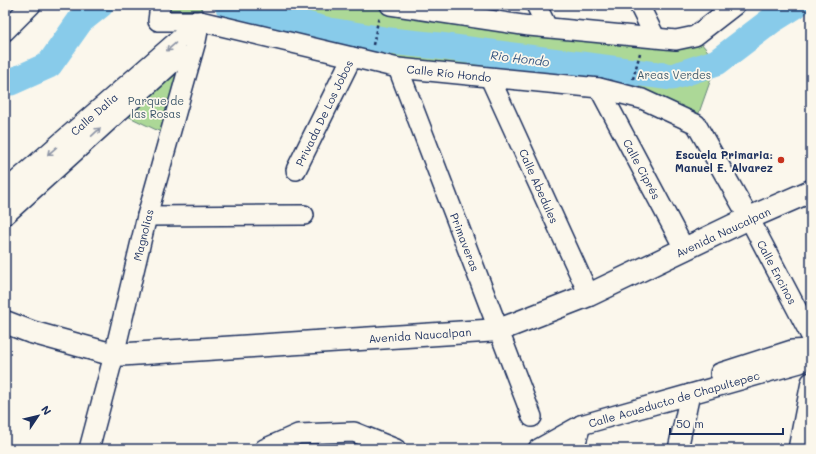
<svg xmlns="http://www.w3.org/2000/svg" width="816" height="454" font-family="Mali,sans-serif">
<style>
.green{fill:#acd897;stroke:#64847a}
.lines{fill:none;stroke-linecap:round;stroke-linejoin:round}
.river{stroke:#88cbea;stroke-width:27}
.minor-casing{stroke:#1b2f5e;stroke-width:22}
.major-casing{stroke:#1b2f5e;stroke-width:25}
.path{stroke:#1b2f5e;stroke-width:2.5;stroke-dasharray:3 3;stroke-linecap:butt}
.minor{stroke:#fbf7ec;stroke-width:19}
.major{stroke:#fbf7ec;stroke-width:22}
.oneway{stroke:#8b93a5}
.poi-dot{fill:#c8321e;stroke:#fbf7ec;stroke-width:1.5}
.labels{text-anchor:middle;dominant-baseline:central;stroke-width:3.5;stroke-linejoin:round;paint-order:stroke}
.street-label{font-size:11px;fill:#1b2f5e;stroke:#fbf7ec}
.park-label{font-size:11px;fill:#3f596c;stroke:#fbf7ec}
.poi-label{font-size:11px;font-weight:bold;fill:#1b2f5e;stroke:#fbf7ec;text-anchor:end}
.water-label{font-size:12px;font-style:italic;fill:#365681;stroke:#fbf7ec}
</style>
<rect width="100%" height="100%" fill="#fbf7ec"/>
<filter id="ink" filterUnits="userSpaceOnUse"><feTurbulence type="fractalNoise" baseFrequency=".025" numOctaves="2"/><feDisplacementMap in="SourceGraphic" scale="8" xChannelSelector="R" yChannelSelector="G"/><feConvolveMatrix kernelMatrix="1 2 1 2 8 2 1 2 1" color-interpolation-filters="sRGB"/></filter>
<g filter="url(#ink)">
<!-- green -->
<g class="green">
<path d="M160 5H202L200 21 169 136 119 112 5 214V192L200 22 158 21Z"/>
<path d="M228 5H458L546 29 695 36 717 62 695 124 642 99 353 56 243 8Z"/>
</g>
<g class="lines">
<!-- river -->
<g class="river">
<path d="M228 5 330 31 390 41 439 46 672 77 717 62 772 20 796 5"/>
<path d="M5 80 11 82 49 65 80 21 100 5"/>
</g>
<!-- minor casing -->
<g class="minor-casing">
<g id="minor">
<path d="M160 5 158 21H200L398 68 599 88 642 99 696 124 749 218 811 336"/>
<path d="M390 5 529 26 676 40 695 36 735 5"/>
<path d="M536 5 547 27"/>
<path d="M639 5 655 37"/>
<path d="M5 31 31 5"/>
<path d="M398 68 532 417"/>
<path d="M490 78 589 295"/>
<path d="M599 88 685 250"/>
<path d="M296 170 352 57"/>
<path d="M5 191 200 21"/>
<path d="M5 215 180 56"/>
<path d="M147 216 304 215"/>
<path d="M720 373 792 350 811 349"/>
<path d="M89 449 114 355 147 216 196 41 200 21"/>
<path d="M264 449 298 434 354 432 396 449"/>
<path d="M538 449 581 425 800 363 811 354"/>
<path d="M574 449 581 425"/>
<path d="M678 449 690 394"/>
<path d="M798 449 811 382"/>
</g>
</g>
<!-- major casing -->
<g class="major-casing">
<path id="major" d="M5 322 31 332 114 355 499 330 589 295 749 218 811 191"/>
</g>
<!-- path -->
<g class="path">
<path d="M373 45 379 16"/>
<path d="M633 79 640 53"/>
</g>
<!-- minor -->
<use href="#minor" class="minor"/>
<!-- major -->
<use href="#major" class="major"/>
</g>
<!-- one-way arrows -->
<defs><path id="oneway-shaft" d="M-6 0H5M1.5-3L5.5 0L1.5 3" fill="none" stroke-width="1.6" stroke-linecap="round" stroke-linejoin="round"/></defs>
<g class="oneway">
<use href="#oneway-shaft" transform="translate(171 47) rotate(139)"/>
<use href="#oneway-shaft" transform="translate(96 132) rotate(-43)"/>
<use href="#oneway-shaft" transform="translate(52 151) rotate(139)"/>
</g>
</g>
<!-- markers -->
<circle class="poi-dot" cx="781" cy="160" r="4"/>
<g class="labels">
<!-- street labels -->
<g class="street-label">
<text transform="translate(449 73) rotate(6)">Calle Río Hondo</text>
<text transform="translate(324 113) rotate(-64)">Privada De Los Jobos</text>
<text transform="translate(94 114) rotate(-41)">Calle Dalia</text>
<text transform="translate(642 169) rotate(62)">Calle Ciprés</text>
<text transform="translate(539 186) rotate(66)">Calle Abedules</text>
<text transform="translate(723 232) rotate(-25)">Avenida Naucalpan</text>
<text transform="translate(143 235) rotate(-76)">Magnolias</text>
<text transform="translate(465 242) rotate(69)">Primaveras</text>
<text transform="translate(777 272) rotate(62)">Calle Encinos</text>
<text transform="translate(420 335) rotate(-4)">Avenida Naucalpan</text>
<text transform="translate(674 399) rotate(-16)">Calle Acueducto de Chapultepec</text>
</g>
<!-- park labels -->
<g class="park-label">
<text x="674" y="74">Areas Verdes</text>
<text x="156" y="100">Parque de<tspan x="156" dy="13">las Rosas</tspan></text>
</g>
<!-- poi labels -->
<g class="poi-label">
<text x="773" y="154">Escuela Primaria:<tspan x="773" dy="13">Manuel E. Alvarez</tspan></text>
</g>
<!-- water labels -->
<g class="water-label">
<text transform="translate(520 58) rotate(7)">Rio Hondo</text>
</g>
</g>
<!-- margin -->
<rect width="816" height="454" fill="none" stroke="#fbf7ec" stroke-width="20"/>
<rect x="10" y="10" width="796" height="434" fill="none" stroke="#1b2f5e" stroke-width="1.5" filter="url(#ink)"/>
<!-- north arrow -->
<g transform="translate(38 416) rotate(55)" stroke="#fbf7ec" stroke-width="3" paint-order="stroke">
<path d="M0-3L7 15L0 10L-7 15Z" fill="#1b2f5e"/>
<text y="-6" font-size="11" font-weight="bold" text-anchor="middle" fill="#1b2f5e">N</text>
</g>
<!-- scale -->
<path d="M670 428v6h113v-6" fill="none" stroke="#1b2f5e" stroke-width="2"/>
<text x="676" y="428" font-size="12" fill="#1b2f5e" stroke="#fbf7ec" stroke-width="3" paint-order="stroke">50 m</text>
</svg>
